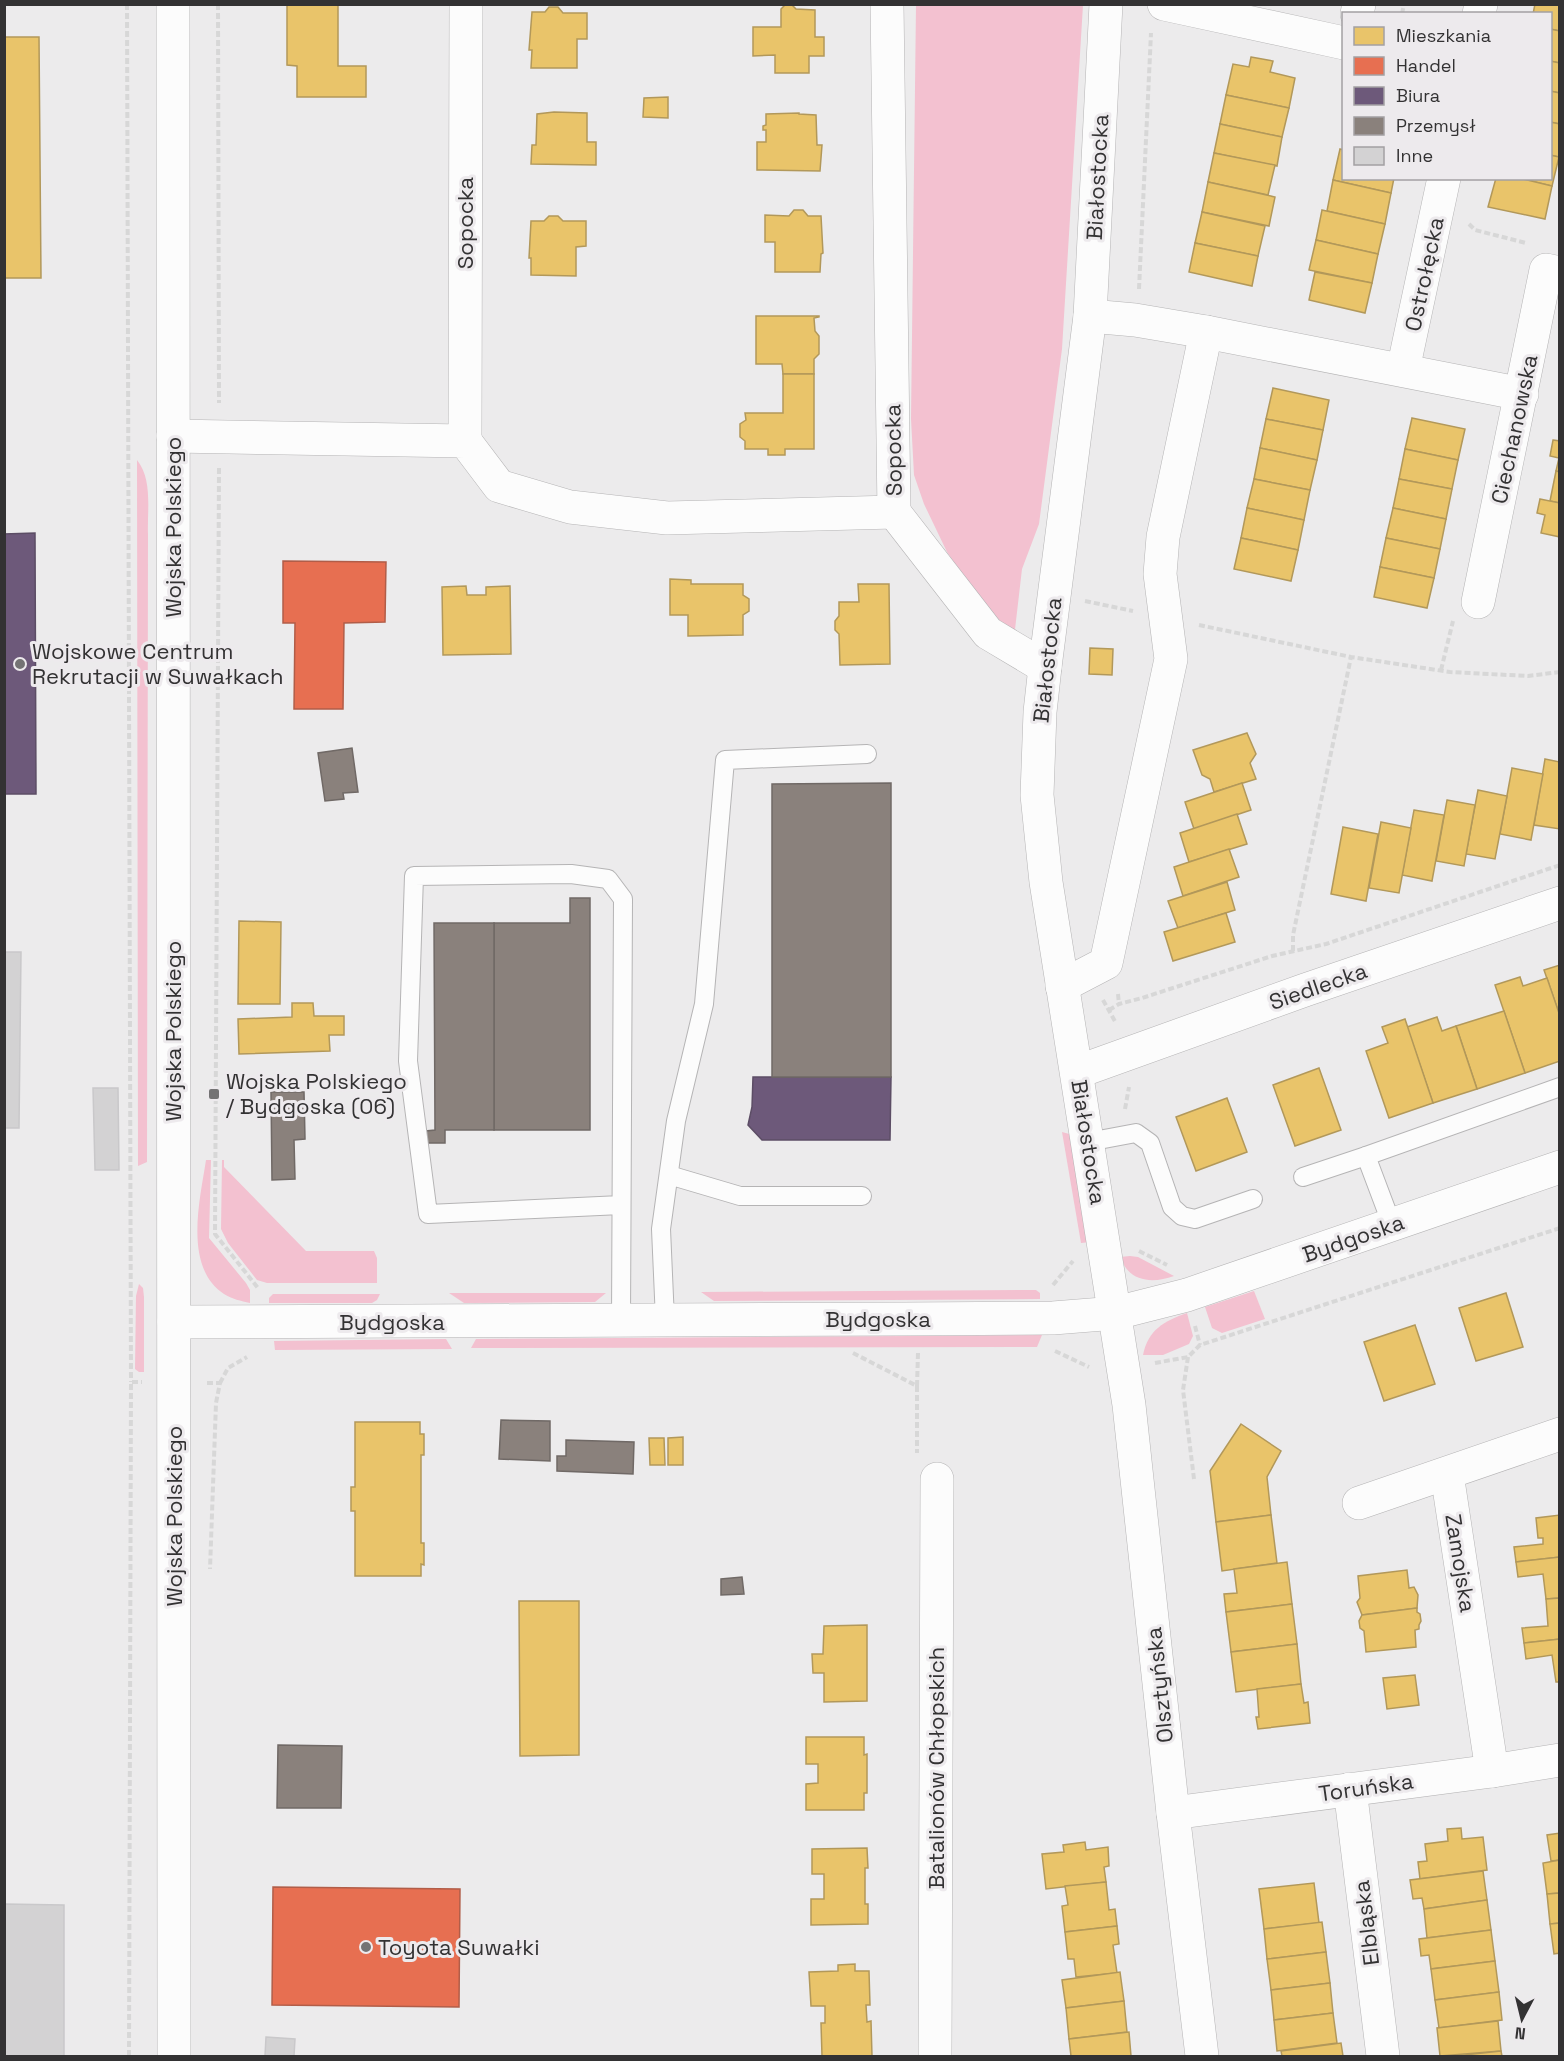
<svg xmlns="http://www.w3.org/2000/svg" width="1564" height="2061" font-family="'Space Grotesk',sans-serif">
<style>
.green{fill:#f3c1d0}
.homes{fill:#e9c46a;stroke:#b2985a;stroke-width:1.5}
.shops{fill:#e76f51;stroke:#b15d48;stroke-width:1.5}
.offices{fill:#6d597a;stroke:#5c4d65;stroke-width:1.5}
.industry{fill:#8a817c;stroke:#706966;stroke-width:1.5}
.building{fill:#d3d2d3;stroke:#c9c8ca;stroke-width:1.5}
.lines{fill:none;stroke-linecap:round;stroke-linejoin:round}
.service-casing{stroke:#b5b4b5;stroke-width:20}
.minor-casing{stroke:#b5b4b5;stroke-width:34}
.tertiary-casing{stroke:#b5b4b5;stroke-width:34}
.path{stroke:#d7d7d7;stroke-width:4;stroke-dasharray:6 3;stroke-linecap:butt}
.service{stroke:#fcfcfc;stroke-width:18}
.minor{stroke:#fcfcfc;stroke-width:33}
.tertiary{stroke:#fcfcfc;stroke-width:33}
.poi-dot{fill:#747374;stroke:#edeaed;stroke-width:2}
.labels{text-anchor:middle;dominant-baseline:central;stroke-width:6;stroke-linejoin:round;paint-order:stroke}
.street-label{font-size:22px;fill:#333233;stroke:#edeaed}
.poi-label{font-size:22px;fill:#333233;stroke:#edeaed;text-anchor:start}
</style>
<rect width="100%" height="100%" fill="#ecebec"/>
<!-- green -->
<g class="green">
<path d="M916 5H1083L1062 349 1039 524 1022 569 1014 638 994 622 947 552 924 504 914 475 911 419Z"/>
<path d="M137 460C153 480 147 510 148 535L147 1162 138 1166Z"/>
<path d="M1062 1132 1073 1135 1091 1242 1081 1243Z"/>
<path d="M206 1160H211L209 1238 246 1283 250 1290V1303C241 1301 232 1299 224 1294 183 1267 200 1200 206 1160Z"/>
<path d="M222 1160H224V1167L306 1251H374L377 1258V1283H267L257 1280 228 1243 221 1229Z"/>
<path d="M1130 1256 1138 1257 1174 1276C1152 1284 1129 1282 1120 1257Z"/>
<path d="M139 1284 143 1288 144 1297V1372H139L135 1369 136 1296Z"/>
<path d="M1036 1290 1040 1293V1299L714 1301 701 1292Z"/>
<path d="M1254 1291 1265 1319 1222 1333 1212 1328 1205 1307Z"/>
<path d="M449 1293H606L595 1302 464 1303Z"/>
<path d="M273 1294H380L377 1300 372 1303H269V1298Z"/>
<path d="M1187 1313 1193 1336 1189 1344 1163 1355H1143C1148 1330 1164 1321 1187 1313Z"/>
<path d="M1042 1335 1037 1347 471 1348 476 1339Z"/>
<path d="M446 1339 452 1349 275 1350 274 1341Z"/>
</g>
<!-- homes -->
<g class="homes">
<path d="M1535 4H1560V31L1550 29V14H1533Z"/>
<path d="M287 5H338V66H366V97H297V66L287 65Z"/>
<path d="M785 5H792L796 9 815 10V37H824V56H809V73H775V55L753 56V27H781V9Z"/>
<path d="M549 7H558L563 13H587V39H577V68H531L532 50H529L532 12H545Z"/>
<path d="M1550 29 1560 31V63L1550 61Z"/>
<path d="M4 37H39L41 278H4Z"/>
<path d="M1251 57 1273 61 1270 72 1295 78 1289 108 1226 95 1233 64 1249 67Z"/>
<path d="M1550 61 1560 63V93L1550 91Z"/>
<path d="M1550 91 1560 93V124L1550 122Z"/>
<path d="M1226 95 1289 108 1282 137 1220 124Z"/>
<path d="M668 97V118L643 117 644 98Z"/>
<path d="M554 112 587 113V142H596V165L531 164 532 145H536L537 114Z"/>
<path d="M799 113V114L816 115 817 145H822L820 171 757 170V142H766V130H763V126L766 125V114Z"/>
<path d="M1550 122 1560 124 1559 157 1550 155Z"/>
<path d="M1220 124 1282 137 1277 166 1214 153Z"/>
<path d="M1340 149 1344 150V178H1394L1391 193 1333 180Z"/>
<path d="M1214 153 1275 165 1268 195 1208 182Z"/>
<path d="M1550 155 1559 157 1552 186 1519 178H1550Z"/>
<path d="M1496 178H1519L1552 186 1545 219 1488 207Z"/>
<path d="M1333 180 1391 193 1385 224 1327 211Z"/>
<path d="M1208 182 1275 197 1269 226 1202 212Z"/>
<path d="M794 210H803L808 216H821L823 253 821 254 820 272H775V242H765V215L789 216Z"/>
<path d="M1322 210 1385 224 1378 254 1316 240Z"/>
<path d="M1202 212 1265 226 1258 256 1195 243Z"/>
<path d="M549 216H558L563 221H586V246L576 247V276L531 275V258H529L531 221H544Z"/>
<path d="M1316 240 1378 254 1372 283 1309 270Z"/>
<path d="M1195 243 1258 256 1252 286 1189 272Z"/>
<path d="M1315 272 1372 283 1365 313 1309 300Z"/>
<path d="M756 316H819V317L814 318 815 331 819 336V354L814 359V374H783L782 364H756Z"/>
<path d="M783 374H814V449H785V455H768V449H745V441L740 437V424L746 420 745 413H783Z"/>
<path d="M1273 388 1329 400 1323 430 1266 419Z"/>
<path d="M1412 418 1465 429 1458 460 1405 449Z"/>
<path d="M1266 419 1323 430 1317 460 1260 448Z"/>
<path d="M1553 440 1560 441V472L1556 471 1559 458 1550 456Z"/>
<path d="M1260 448 1317 460 1310 490 1254 479Z"/>
<path d="M1405 449 1458 460 1452 489 1399 479Z"/>
<path d="M1556 471 1560 472V503L1550 501Z"/>
<path d="M1254 479 1310 490 1304 520 1247 508Z"/>
<path d="M1399 479 1452 489 1446 519 1393 508Z"/>
<path d="M1540 499 1560 503V537L1541 533 1545 515 1537 513Z"/>
<path d="M1247 508 1304 520 1298 550 1241 538Z"/>
<path d="M1393 508 1446 519 1440 549 1386 538Z"/>
<path d="M1241 538 1298 550 1291 581 1234 569Z"/>
<path d="M1386 538 1440 549 1434 578 1380 567Z"/>
<path d="M1380 567 1434 578 1427 608 1374 597Z"/>
<path d="M670 579 691 580V584H743V595L749 599V611L743 615V635L688 636V615H670Z"/>
<path d="M858 584H889L890 664 840 665 839 634 835 630V621L839 616V602H859Z"/>
<path d="M466 586 467 595H486V587L510 586 511 654 443 655 442 587Z"/>
<path d="M1090 648 1113 649 1112 675 1089 674Z"/>
<path d="M1247 733 1256 754 1250 763 1256 779 1214 792 1210 779 1202 775 1193 750Z"/>
<path d="M1545 759 1560 762V829L1534 825Z"/>
<path d="M1512 768 1543 774 1531 840 1500 834Z"/>
<path d="M1242 783 1251 810 1194 829 1185 802Z"/>
<path d="M1478 790 1507 796 1495 859 1466 854Z"/>
<path d="M1447 800 1475 805 1464 866 1436 861Z"/>
<path d="M1414 810 1444 815 1432 881 1402 875Z"/>
<path d="M1237 814 1247 844 1189 862 1180 833Z"/>
<path d="M1381 822 1411 828 1399 893 1369 888Z"/>
<path d="M1343 827 1378 834 1366 901 1331 894Z"/>
<path d="M1229 849 1239 877 1183 896 1174 867Z"/>
<path d="M1227 882 1235 910 1178 928 1168 901Z"/>
<path d="M1226 913 1235 942 1173 961 1164 932Z"/>
<path d="M239 921 281 922 280 1004H238Z"/>
<path d="M1560 965V1016L1544 970Z"/>
<path d="M1520 977 1523 986 1547 978 1560 1016V1061L1525 1073 1495 985Z"/>
<path d="M292 1003H313L314 1016H344V1035H329L330 1051 239 1054 238 1019 292 1017Z"/>
<path d="M1504 1011 1525 1073 1477 1089 1456 1026Z"/>
<path d="M1437 1017 1442 1031 1456 1026 1477 1089 1433 1103 1407 1027Z"/>
<path d="M1405 1019 1433 1103 1389 1118 1366 1051 1388 1043 1382 1027Z"/>
<path d="M1319 1068 1341 1130 1295 1146 1273 1085Z"/>
<path d="M1227 1098 1247 1152 1196 1171 1176 1117Z"/>
<path d="M1506 1293 1523 1347 1476 1361 1459 1308Z"/>
<path d="M1415 1325 1435 1384 1384 1401 1364 1342Z"/>
<path d="M355 1422H420V1434H424V1455H421V1543H424V1565L421 1564V1576H355V1511H351V1487H355Z"/>
<path d="M1241 1424 1281 1451 1267 1477 1271 1515 1216 1522 1210 1471Z"/>
<path d="M683 1437V1465H668V1438Z"/>
<path d="M649 1438H664L665 1465H650Z"/>
<path d="M1271 1515 1277 1563 1222 1571 1216 1522Z"/>
<path d="M1560 1515V1557L1516 1562 1514 1547 1543 1544V1538H1538L1536 1518Z"/>
<path d="M1560 1557V1598L1546 1599 1543 1574 1518 1577 1516 1562Z"/>
<path d="M1287 1562 1292 1604 1226 1612 1224 1594 1237 1593 1234 1569Z"/>
<path d="M1407 1570 1409 1588 1414 1587 1418 1595 1417 1608 1362 1615 1357 1602 1360 1598 1358 1576Z"/>
<path d="M1560 1598V1639L1524 1643 1522 1628 1548 1626 1546 1599Z"/>
<path d="M519 1601H579V1755L520 1756Z"/>
<path d="M1292 1604 1297 1644 1231 1652 1226 1612Z"/>
<path d="M1417 1608V1612L1420 1614 1421 1621 1419 1625V1629L1415 1630 1416 1647 1366 1652 1364 1631 1360 1628 1359 1621 1362 1615Z"/>
<path d="M867 1625V1701L824 1702V1673H813L812 1654H823L824 1626Z"/>
<path d="M1560 1639V1682H1556L1552 1655 1526 1659 1524 1643Z"/>
<path d="M1297 1644 1301 1684 1236 1692 1231 1652Z"/>
<path d="M1415 1675 1419 1705 1387 1709 1383 1678Z"/>
<path d="M1301 1684 1304 1703 1308 1702 1310 1723 1258 1729 1256 1717H1259L1257 1689Z"/>
<path d="M806 1737H864V1755L867 1754V1793H864V1810H806V1784L818 1783V1764H806Z"/>
<path d="M1461 1828 1462 1839 1483 1837 1487 1870 1420 1879 1418 1862 1427 1861 1425 1844 1448 1841 1447 1829Z"/>
<path d="M1560 1833V1860L1551 1861 1547 1835Z"/>
<path d="M1085 1842 1086 1850 1108 1847 1109 1866 1104 1867 1106 1882 1046 1889 1042 1854 1064 1852 1063 1845Z"/>
<path d="M867 1848 868 1868H865V1904H868V1924L811 1925V1899H824V1874H812V1849Z"/>
<path d="M1560 1860V1893L1547 1894 1543 1863Z"/>
<path d="M1483 1871 1487 1900 1424 1909 1422 1898 1413 1899 1410 1880Z"/>
<path d="M1106 1882 1109 1910 1115 1909 1117 1926 1065 1932 1062 1906 1068 1905 1065 1886Z"/>
<path d="M1314 1883 1319 1923 1264 1929 1259 1889Z"/>
<path d="M1560 1893V1923L1550 1924 1547 1894Z"/>
<path d="M1487 1900 1491 1930 1427 1938 1424 1909Z"/>
<path d="M1322 1922 1326 1952 1267 1959 1264 1929Z"/>
<path d="M1560 1923V1953L1554 1954 1550 1924Z"/>
<path d="M1117 1926 1119 1944 1113 1945 1117 1973 1076 1977 1074 1959H1068L1065 1932Z"/>
<path d="M1491 1930 1495 1961 1431 1969 1429 1955 1421 1956 1419 1939Z"/>
<path d="M1326 1952 1330 1983 1271 1990 1267 1959Z"/>
<path d="M1495 1961 1499 1992 1435 2000 1431 1969Z"/>
<path d="M855 1964V1971H869L870 2005H866L867 2022 871 2021 872 2056H822L821 2023H825V2006H811L809 1972 838 1971V1965Z"/>
<path d="M1120 1972 1124 2001 1066 2008 1062 1980Z"/>
<path d="M1330 1983 1333 2013 1274 2020 1271 1990Z"/>
<path d="M1499 1992 1502 2020 1439 2028 1435 2000Z"/>
<path d="M1124 2001 1127 2032 1069 2039 1066 2008Z"/>
<path d="M1333 2013 1337 2043 1277 2051 1274 2020Z"/>
<path d="M1498 2021 1501 2051 1440 2056 1437 2028Z"/>
<path d="M1129 2032 1131 2056H1071L1069 2039Z"/>
<path d="M1341 2043 1343 2056H1282L1281 2051Z"/>
<path d="M1501 2051 1502 2056H1455Z"/>
</g>
<!-- shops -->
<g class="shops">
<path d="M283 561 386 562 385 622 344 623 343 709H294L295 623H283Z"/>
<path d="M273 1887 460 1889 459 2007 272 2005Z"/>
</g>
<!-- offices -->
<g class="offices">
<path d="M35 533 36 794H4V534Z"/>
<path d="M753 1077H891L890 1140H762L748 1125 752 1107Z"/>
</g>
<!-- industry -->
<g class="industry">
<path d="M352 748 358 792 343 793 344 799 325 801 318 753Z"/>
<path d="M891 783V1077H772V784Z"/>
<path d="M570 898H590V1130H494V923H570Z"/>
<path d="M434 923H494V1130H445V1143H426V1131L435 1130Z"/>
<path d="M271 1092H304L305 1139 294 1140 295 1179 272 1180Z"/>
<path d="M501 1420 550 1421V1461L499 1459Z"/>
<path d="M566 1440 634 1442 633 1474 557 1471V1456H566Z"/>
<path d="M742 1577 744 1594 721 1595V1579Z"/>
<path d="M278 1745 342 1746 341 1808H277Z"/>
</g>
<!-- building -->
<g class="building">
<path d="M4 952H21L19 1128H4Z"/>
<path d="M93 1088H118L119 1170H95Z"/>
<path d="M4 1904 64 1905V2056H4Z"/>
<path d="M266 2037 295 2039 294 2056H265Z"/>
</g>
<g class="lines">
<!-- service casing -->
<g class="service-casing">
<g id="service">
<path d="M1088 1142 1136 1133 1150 1143 1172 1207 1182 1216 1195 1219 1253 1199"/>
<path d="M669 1175 740 1196H862"/>
<path d="M1303 1177 1366 1156"/>
<path d="M1392 1225 1366 1156 1560 1087"/>
<path d="M621 1320 623 899 608 879 571 874 414 876 408 1061 428 1214 621 1205"/>
<path d="M665 1320 661 1229 676 1121 704 1004 725 760 867 754"/>
</g>
</g>
<!-- minor casing -->
<g class="minor-casing">
<g id="minor">
<path d="M887 4 894 512"/>
<path d="M1106 4 1090 316 1045 667 1040 712 1037 795 1046 882 1129 1405 1173 1813 1202 2056"/>
<path d="M1164 4 1344 43"/>
<path d="M1357 14 1359 4"/>
<path d="M1479 14 1481 4"/>
<path d="M1090 316 1135 320 1206 332"/>
<path d="M1403 370 1444 178"/>
<path d="M173 436 465 441 499 486 570 507 667 518 894 512"/>
<path d="M465 441 466 4"/>
<path d="M894 512 988 633 1045 667"/>
<path d="M1478 602 1546 270 1560 273"/>
<path d="M1062 986 1106 963 1171 659 1160 574 1163 537 1206 332 1522 394"/>
<path d="M1077 1072 1305 990 1560 903"/>
<path d="M1447 1474 1492 1771"/>
<path d="M1359 1503 1560 1434"/>
<path d="M1350 1789 1383 2056"/>
<path d="M1173 1813 1492 1771 1560 1760"/>
<path d="M935 2056 937 1479"/>
</g>
</g>
<!-- tertiary casing -->
<g class="tertiary-casing">
<g id="tertiary">
<path d="M173 4 174 2056"/>
<path d="M174 1322 903 1319 1053 1318 1116 1313 1187 1295 1560 1167"/>
</g>
</g>
<!-- path -->
<g class="path">
<path d="M127 4 131 1382"/>
<path d="M218 4 219 403"/>
<path d="M1402 14 1404 4"/>
<path d="M1469 224 1475 230 1526 243"/>
<path d="M1139 289 1151 33"/>
<path d="M219 468 215 1234 258 1288"/>
<path d="M1085 601 1133 611"/>
<path d="M1199 625 1351 657 1450 672 1528 676 1560 672"/>
<path d="M1441 670 1453 621"/>
<path d="M1293 951V935L1351 657"/>
<path d="M1118 994 1119 1004"/>
<path d="M1103 1000 1116 1023"/>
<path d="M1109 1010 1119 1004 1142 998 1272 956 1326 944 1560 865"/>
<path d="M1125 1109 1129 1087"/>
<path d="M1139 1251 1167 1265"/>
<path d="M1053 1285 1073 1261"/>
<path d="M1195 1326 1200 1345"/>
<path d="M1055 1351 1089 1367"/>
<path d="M853 1353 917 1386V1453"/>
<path d="M1188 1357 1183 1390 1194 1479"/>
<path d="M1155 1363 1188 1357 1200 1345 1560 1228"/>
<path d="M207 1383H220L216 1403 210 1569"/>
<path d="M220 1383 228 1368 247 1357"/>
<path d="M917 1386 918 1353"/>
<path d="M129 2056 131 1382H142"/>
</g>
<!-- service -->
<use href="#service" class="service"/>
<!-- minor -->
<use href="#minor" class="minor"/>
<!-- tertiary -->
<use href="#tertiary" class="tertiary"/>
</g>
<!-- markers -->
<g class="poi-dot">
<circle cx="20" cy="664" r="6"/>
<rect x="208" y="1088" width="12" height="12" rx="3"/>
<circle cx="366" cy="1947" r="6"/>
</g>
<g class="labels">
<!-- street labels -->
<g class="street-label">
<text transform="translate(1097 177) rotate(-87)">Białostocka</text>
<text transform="translate(465 223) rotate(-90)">Sopocka</text>
<text transform="translate(1424 274) rotate(-78)">Ostrołęcka</text>
<text transform="translate(1514 429) rotate(-78)">Ciechanowska</text>
<text transform="translate(893 450) rotate(-91)">Sopocka</text>
<text transform="translate(173 527) rotate(-90)">Wojska Polskiego</text>
<text transform="translate(1047 660) rotate(-84)">Białostocka</text>
<text transform="translate(1318 986) rotate(-19)">Siedlecka</text>
<text transform="translate(173 1031) rotate(-90)">Wojska Polskiego</text>
<text transform="translate(1089 1142) rotate(81)">Białostocka</text>
<text transform="translate(1353 1238) rotate(-19)">Bydgoska</text>
<text x="878" y="1319">Bydgoska</text>
<text x="392" y="1322">Bydgoska</text>
<text transform="translate(174 1516) rotate(-90)">Wojska Polskiego</text>
<text transform="translate(1461 1563) rotate(81)">Zamojska</text>
<text transform="translate(1159 1685) rotate(-96)">Olsztyńska</text>
<text transform="translate(936 1768) rotate(-90)">Batalionów Chłopskich</text>
<text transform="translate(1366 1787) rotate(-8)">Toruńska</text>
<text transform="translate(1366 1923) rotate(-97)">Elbląska</text>
</g>
<!-- poi labels -->
<g class="poi-label">
<text x="32" y="651">Wojskowe Centrum<tspan x="32" dy="25">Rekrutacji w Suwałkach</tspan></text>
<text x="226" y="1081">Wojska Polskiego<tspan x="226" dy="25">/ Bydgoska (06)</tspan></text>
<text x="378" y="1947">Toyota Suwałki</text>
</g>
</g>
<!-- border -->
<rect width="1564" height="2061" fill="none" stroke="#333233" stroke-width="12"/>
<!-- legend -->
<rect x="1342" y="12" width="210" height="168" fill="#edeaed" stroke="#a3a0a3" stroke-width="1.5"/>
<rect x="1354" y="27" width="30" height="18" fill="#e9c46a" stroke="#a3a0a3" stroke-width="1.5"/>
<text x="1396" y="42" font-size="18" fill="#333233">Mieszkania</text>
<rect x="1354" y="57" width="30" height="18" fill="#e76f51" stroke="#a3a0a3" stroke-width="1.5"/>
<text x="1396" y="72" font-size="18" fill="#333233">Handel</text>
<rect x="1354" y="87" width="30" height="18" fill="#6d597a" stroke="#a3a0a3" stroke-width="1.5"/>
<text x="1396" y="102" font-size="18" fill="#333233">Biura</text>
<rect x="1354" y="117" width="30" height="18" fill="#8a817c" stroke="#a3a0a3" stroke-width="1.5"/>
<text x="1396" y="132" font-size="18" fill="#333233">Przemysł</text>
<rect x="1354" y="147" width="30" height="18" fill="#d3d2d3" stroke="#a3a0a3" stroke-width="1.5"/>
<text x="1396" y="162" font-size="18" fill="#333233">Inne</text>
<!-- north arrow -->
<g transform="translate(1522 2019) rotate(187)" stroke="#edeaed" stroke-width="4.5" paint-order="stroke">
<path d="M0-4.5L10 22L0 15L-10 22Z" fill="#333233"/>
<text y="-9" font-size="16" font-weight="bold" text-anchor="middle" fill="#333233">N</text>
</g>
</svg>
